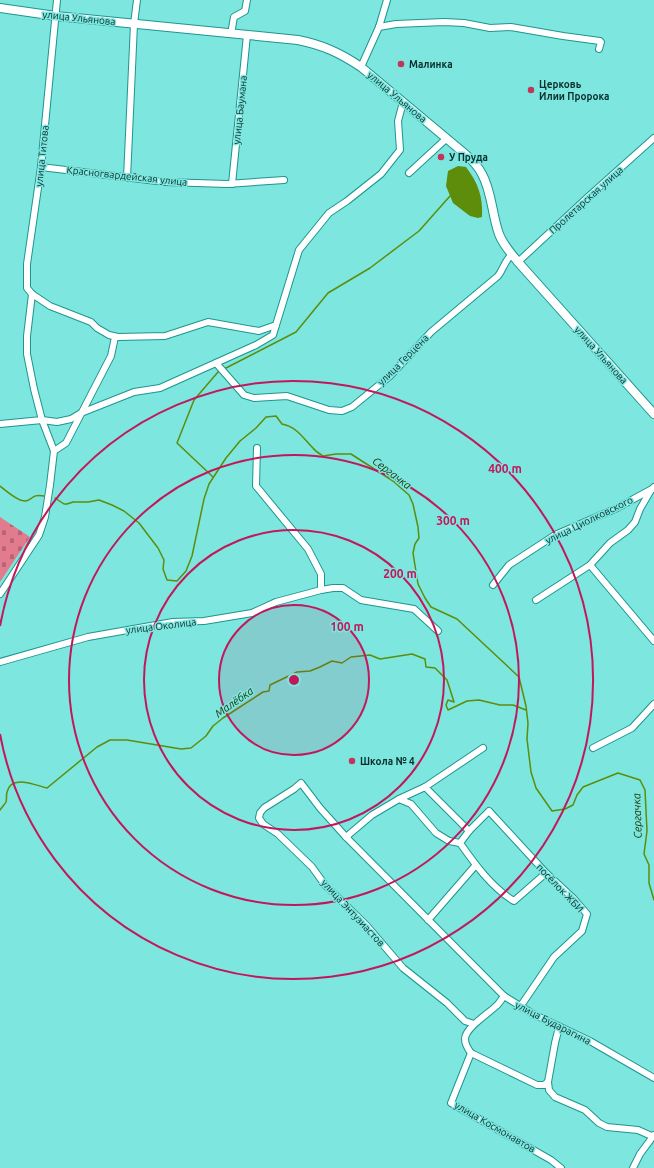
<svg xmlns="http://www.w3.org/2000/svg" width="654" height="1168" font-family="Ubuntu,sans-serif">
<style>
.cemetery{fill:url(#cemetery-stones)}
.water{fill:#5d8d0a}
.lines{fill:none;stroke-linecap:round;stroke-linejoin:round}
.stream{stroke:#5d8d0a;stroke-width:1.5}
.minor-casing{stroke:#1c9690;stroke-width:8}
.major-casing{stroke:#1c9690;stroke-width:10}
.minor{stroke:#fff;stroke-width:6}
.major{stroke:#fff;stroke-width:8}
.ring{fill:none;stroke:#c2185b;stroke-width:2}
.poi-dot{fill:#c3345a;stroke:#7ce6df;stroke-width:1.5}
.labels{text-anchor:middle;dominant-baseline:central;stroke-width:3;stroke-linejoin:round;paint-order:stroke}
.street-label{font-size:10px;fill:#0a2e2c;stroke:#7ce6df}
.poi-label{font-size:10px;font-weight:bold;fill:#0a2e2c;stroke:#7ce6df;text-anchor:start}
.water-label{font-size:11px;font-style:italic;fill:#1f3304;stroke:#7ce6df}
.centre{fill:#c2185b;stroke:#7ce6df;stroke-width:2}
.ring-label{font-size:12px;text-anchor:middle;font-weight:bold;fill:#c2185b;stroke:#7ce6df;stroke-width:3;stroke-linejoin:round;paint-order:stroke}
</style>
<defs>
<pattern id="cemetery-stones" width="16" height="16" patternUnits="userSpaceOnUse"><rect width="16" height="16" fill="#e17b8d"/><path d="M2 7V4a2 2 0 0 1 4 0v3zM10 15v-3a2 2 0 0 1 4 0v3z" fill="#b56573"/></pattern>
</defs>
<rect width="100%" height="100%" fill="#7ce6df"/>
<!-- cemetery -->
<path class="cemetery" d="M0 517 30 537 0 582Z"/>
<!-- water -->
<path class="water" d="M458 166 466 167C478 183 483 196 482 217L478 218 470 216 453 203 446 186 448 171Z"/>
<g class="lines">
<!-- stream -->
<g class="stream">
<path d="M224 369 296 332 328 293 370 268 419 231 450 196"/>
<path d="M213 477 177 443 194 400 218 372 221 371"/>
<path d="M0 486C5 490 18 502 26 501 34 499 31 494 44 496"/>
<path d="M55 498 64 504H67L73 502H88L99 500 112 505 124 511 139 523 158 548 164 560 163 569 167 580 177 581 186 571 192 556 204 499 209 484 226 458 240 441 256 428 266 417 276 416 282 424C297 427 303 438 313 448 315 451 320 454 323 456L336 454H351L393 481 409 495 413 504 418 527 419 538 415 544 413 553 418 584 425 598 431 607 457 619 519 677 526 706 528 723 527 739 531 772 536 788 552 811 565 809 573 805 577 795 583 787 618 773 640 780 645 790 647 831 644 854 649 865V883L654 900"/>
<path d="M0 810C2 807 5 804 6 802 7 799 6 795 7 792 11 774 35 785 47 788L97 747 110 740H127L181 749 191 748 206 736 213 726 223 718 263 692 269 691 270 685 297 672 310 671 320 667 332 661 342 663 351 657 370 655 380 659 412 654 425 659 426 667 435 668 447 680 454 702 448 700 446 705 448 710 467 701 479 700 500 705H513L526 710"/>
</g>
<!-- minor casing -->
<g class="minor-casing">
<g id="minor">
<path d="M57 0 41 167 27 264V288L32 294 50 306 91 322 97 328 109 335 118 337 165 336 208 322 259 331 276 325 299 250 329 213 347 201 381 174 400 150 398 121 403 102"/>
<path d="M379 27 396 24 444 22 464 23 490 28 511 27 563 36 600 41 601 42 599 49"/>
<path d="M231 34 234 17 245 11 247 0"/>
<path d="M361 67 379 27 387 0"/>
<path d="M41 167 165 182 227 184 284 180"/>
<path d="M409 173 447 138"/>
<path d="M127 178 134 24 137 0"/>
<path d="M232 184 247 35"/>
<path d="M518 262 588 197 654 138"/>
<path d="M216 363 244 395 254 398 287 396 329 410 342 411 352 407 390 376 431 332 498 276C504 268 504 262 512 254"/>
<path d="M0 424 42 420 57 422 71 419 81 413 134 392 160 388 256 345 273 335 276 325"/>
<path d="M257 448 256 486 308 549 321 574V590"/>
<path d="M54 451 66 443 111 356 115 337"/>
<path d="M590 565 654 641"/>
<path d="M493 585 509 565 555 535 617 508 652 489 654 487"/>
<path d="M0 594 39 535 45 517 50 485 54 451 42 420 34 389 27 354V336L32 294"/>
<path d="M536 600 590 565 610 543 628 530 635 522 640 509 651 490"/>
<path d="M0 662 88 637 173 622 204 621 252 613 276 602 321 590 333 588H343L361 600 414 609 438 631"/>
<path d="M593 748 632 728 654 704"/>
<path d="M425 787 483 748"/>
<path d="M399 799 425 787 469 831"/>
<path d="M346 837 372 815 399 799 411 804 436 833 449 841 460 843"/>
<path d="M428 920 475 866"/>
<path d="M504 996C501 1000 499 1004 496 1006 488 1014 465 1028 465 1039 465 1044 468 1049 471 1053L537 1085H544L548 1082 549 1090 555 1097 585 1110 599 1123 607 1127 638 1130 654 1137"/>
<path d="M520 1007 554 957 582 931 587 914 574 899 546 873 489 811 469 831 460 843C474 863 492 888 514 901L546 873"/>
<path d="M474 1024 465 1021 447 1003 403 968 367 926 325 885 312 867 278 834 263 824 259 818 260 813 264 808 294 789 301 783 320 808 346 837 504 996 533 1014 590 1041 654 1078"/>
<path d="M471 1053 451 1103 551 1160 561 1168"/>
<path d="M548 1082 555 1043 559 1027"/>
<path d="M633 1168 640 1154 654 1135"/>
</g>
</g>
<!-- major casing -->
<g class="major-casing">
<path id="major" d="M0 8 56 16 298 40C323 45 340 53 361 67L464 153C471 159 478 166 482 174 492 192 492 215 499 234 503 245 511 253 518 262L654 414"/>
</g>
<!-- minor -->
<use href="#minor" class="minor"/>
<!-- major -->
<use href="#major" class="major"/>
</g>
<!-- distance rings -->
<circle cx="294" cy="680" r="75" fill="#c2185b" fill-opacity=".12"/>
<g class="ring">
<circle cx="294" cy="680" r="75"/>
<circle cx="294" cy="680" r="150"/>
<circle cx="294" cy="680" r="225"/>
<path d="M0 626A299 299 0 1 1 0 734"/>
</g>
<!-- markers -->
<g class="poi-dot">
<circle cx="401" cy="64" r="4"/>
<circle cx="531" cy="90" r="4"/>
<circle cx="441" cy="157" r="4"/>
<circle cx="352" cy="761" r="4"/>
</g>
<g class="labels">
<!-- street labels -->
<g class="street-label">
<text transform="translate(79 18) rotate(6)">улица Ульянова</text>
<text transform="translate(397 97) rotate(40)">улица Ульянова</text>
<text transform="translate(240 110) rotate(-84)">улица Баумана</text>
<text transform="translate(42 156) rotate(-84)">улица Титова</text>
<text transform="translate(127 176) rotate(6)">Красногвардейская улица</text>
<text transform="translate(586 200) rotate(-42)">Пролетарская улица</text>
<text transform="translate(601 355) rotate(48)">улица Ульянова</text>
<text transform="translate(403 360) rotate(-45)">улица Герцена</text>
<text transform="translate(589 520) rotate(-26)">улица Циолковского</text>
<text transform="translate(161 626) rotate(-7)">улица Околица</text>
<text transform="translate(560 888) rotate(46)">посёлок ЖБИ</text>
<text transform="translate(353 913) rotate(47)">улица Энтузиастов</text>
<text transform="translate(553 1023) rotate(27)">улица Бударагина</text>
<text transform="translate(495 1127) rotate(30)">улица Космонавтов</text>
</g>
<!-- poi labels -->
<g class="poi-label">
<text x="409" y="64">Малинка</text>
<text x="539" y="84">Церковь<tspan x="539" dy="12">Илии Пророка</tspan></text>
<text x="449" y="157">У Пруда</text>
<text x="360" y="761">Школа № 4</text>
</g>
<!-- water labels -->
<g class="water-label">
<text transform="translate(392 473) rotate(37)">Сергачка</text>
<text transform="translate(234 702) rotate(-35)">Малёбка</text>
<text transform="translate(637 816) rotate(-92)">Сергачка</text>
</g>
</g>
<circle cx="294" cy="680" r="6" class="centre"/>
<g class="ring-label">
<text x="505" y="473">400 m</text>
<text x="453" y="525">300 m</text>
<text x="400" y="578">200 m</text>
<text x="347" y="631">100 m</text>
</g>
</svg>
